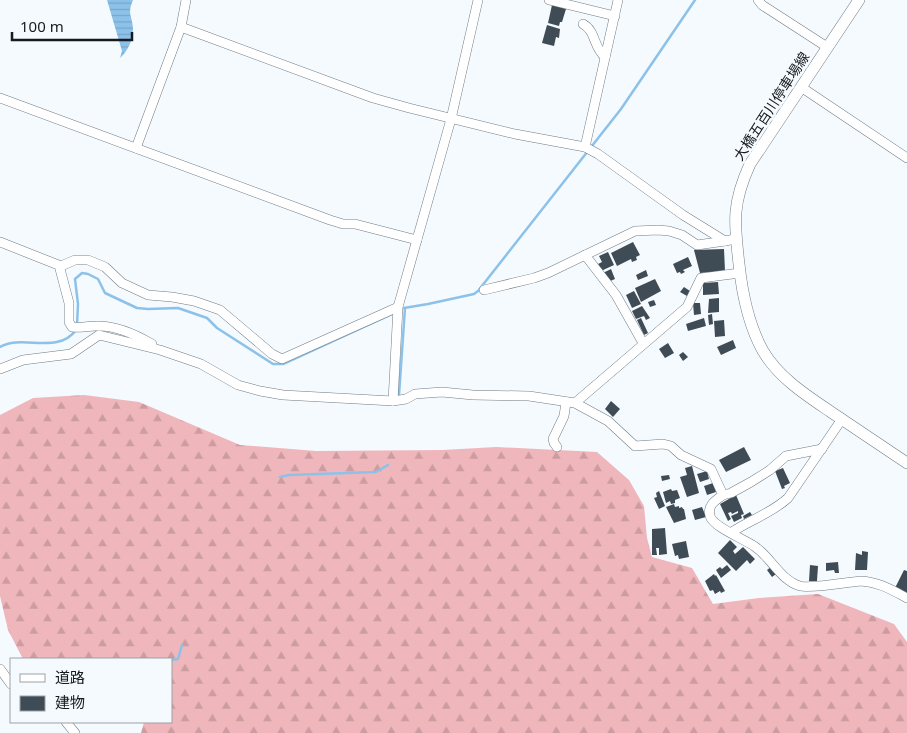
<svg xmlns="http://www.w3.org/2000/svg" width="907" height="733" font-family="'Noto Sans','Noto Sans JP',sans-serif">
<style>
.forest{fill:url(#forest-firs)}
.water{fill:url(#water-rules)}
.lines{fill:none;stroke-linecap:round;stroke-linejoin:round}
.stream{stroke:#8cc2e9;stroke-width:2.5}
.building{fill:#404c55}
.minor-casing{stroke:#6f7c85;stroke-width:10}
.secondary-casing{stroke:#6f7c85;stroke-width:12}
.minor{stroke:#fff;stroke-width:9}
.secondary{stroke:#fff;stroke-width:11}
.labels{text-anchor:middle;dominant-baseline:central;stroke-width:5;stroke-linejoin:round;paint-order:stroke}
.street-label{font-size:14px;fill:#161b1f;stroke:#f5faff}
</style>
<defs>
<pattern id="forest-firs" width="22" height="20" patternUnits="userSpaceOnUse" patternTransform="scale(1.25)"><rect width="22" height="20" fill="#efb6bb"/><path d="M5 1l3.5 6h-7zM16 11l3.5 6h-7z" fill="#cc9ca0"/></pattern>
<pattern id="water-rules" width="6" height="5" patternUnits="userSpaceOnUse" patternTransform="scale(1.25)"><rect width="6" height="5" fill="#8cc2e9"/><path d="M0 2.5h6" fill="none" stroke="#78a6c7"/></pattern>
</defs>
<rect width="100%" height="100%" fill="#f5faff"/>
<!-- forest -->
<path class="forest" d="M84 395 139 402 240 445 316 451 443 450 496 447 597 452 629 480 644 506 647 538 652 557 692 568 713 604 759 598 818 594 894 624 907 642V733H141L144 722H171V659H23L8 630 0 596V415L33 398Z"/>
<!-- water -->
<path class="water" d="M107 0H133C127 14 132 15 133 28 133 40 128 51 120 58L122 51Z"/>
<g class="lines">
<!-- stream -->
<g class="stream">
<path d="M404 308 428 304 474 294 478 291 621 109 695 0"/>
<path d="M77 325 78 304 75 279 82 273 88 274 98 279 105 293 137 308 148 309 178 308 207 318 217 328 273 364H283L394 313"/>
<path d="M0 347C22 334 58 355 76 330"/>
<path d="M399 395 405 308"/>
<path d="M280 477 289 475 376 472 388 465"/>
<path d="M171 660 178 659 182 645"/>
</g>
</g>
<!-- building -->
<g class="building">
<path d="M552 5 566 9 562 22H560L559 26 548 23Z"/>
<path d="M547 25 560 29 559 38 556 37 554 46 542 43Z"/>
<path d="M633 242 640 255 636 257 637 260 632 262 631 259 617 266 611 253Z"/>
<path d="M724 249 725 271 700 273 694 250Z"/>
<path d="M608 252 614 265 601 271 598 264 602 262 599 256Z"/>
<path d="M688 257 692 266 683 270 685 272 681 274 680 272 677 273 673 264Z"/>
<path d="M611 269 615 279 608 282 603 273Z"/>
<path d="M646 270 648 276 638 280 636 275Z"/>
<path d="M655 279 661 291 641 302 635 288Z"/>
<path d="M718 282 719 294 703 295V283Z"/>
<path d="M684 287 690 291 687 296 680 292Z"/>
<path d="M634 291 641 304 632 308 626 295Z"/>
<path d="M719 298V312L708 313 709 299Z"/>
<path d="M654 300 656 305 650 307 648 302Z"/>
<path d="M693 303H700L701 314 694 315Z"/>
<path d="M642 306 650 318 646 320 644 316 636 319 632 311Z"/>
<path d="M712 314 713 324 709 325 708 315Z"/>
<path d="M641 318 648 333 644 335 637 320Z"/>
<path d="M704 318 706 326 688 331 686 324Z"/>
<path d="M724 320 725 336 715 337 714 321Z"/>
<path d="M733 340 736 348 721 355 717 347Z"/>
<path d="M668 343 674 353 665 358 659 349Z"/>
<path d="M683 352 688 357 683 361 679 355Z"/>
<path d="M611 401 620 409 613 417 605 409Z"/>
<path d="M744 447 751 460 726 472 719 460Z"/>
<path d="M692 466 699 493 687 497 680 477 687 475 685 468Z"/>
<path d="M783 468 790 483 784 486 785 488 782 489 775 471Z"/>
<path d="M707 471 709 479 700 482 697 474Z"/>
<path d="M669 475 670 479 662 481 661 476Z"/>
<path d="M713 483 716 492 707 495 704 486Z"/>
<path d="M671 489 672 491 677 490 680 498 675 500V503L671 504 670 501 666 503 663 492Z"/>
<path d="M659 491 665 506 659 509 654 498 657 497 656 493Z"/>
<path d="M736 495 744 514 741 515 742 518 734 522 731 516 738 513V511L732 514 731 512 728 513 731 519 728 521 720 504Z"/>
<path d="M674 504 675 507 679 506V508L682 507 683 509H684L686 519 674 523 666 507Z"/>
<path d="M702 507 706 517 695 520 692 510Z"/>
<path d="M750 512 752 515 744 519 743 516Z"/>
<path d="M665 528 667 554 659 555V548H656L657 555H652V529Z"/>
<path d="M730 540 737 547 733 551 735 554 743 547 755 559 750 564 747 560 736 571 718 553Z"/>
<path d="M686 541 689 557 679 559 678 555 675 556 672 544Z"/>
<path d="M862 551 868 552 867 570H855L856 553 862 555Z"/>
<path d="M838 562 839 573H835L834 570 826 571V563Z"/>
<path d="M727 565 731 570 721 578 716 570 720 567 722 569Z"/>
<path d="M810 565 818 566 817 581H809Z"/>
<path d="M771 567 776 574 772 577 767 570Z"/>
<path d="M904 570 907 571V593L895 588Z"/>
<path d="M714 574 715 576 716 575 725 591 721 593 720 591 715 594 713 590 710 591 705 581Z"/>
</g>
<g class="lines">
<!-- minor casing -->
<g class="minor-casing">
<g id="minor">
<path d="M549 0 615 16"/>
<path d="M758 0 762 5 827 47"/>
<path d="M583 24C596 31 593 47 605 57"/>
<path d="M181 27 373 98 409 108 515 134 585 147 598 154 683 215 725 241 735 239"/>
<path d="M801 87 907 158"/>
<path d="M0 98 330 220 343 224H355L417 240"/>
<path d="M585 147 618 0"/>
<path d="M136 148 181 27 186 0"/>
<path d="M0 242 61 266 75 260H88L105 267 122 283 148 295 172 297 194 301 220 310 272 354 282 359 398 307"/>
<path d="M585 255 616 295 643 343"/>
<path d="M61 266 60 269 69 303V322L72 327C81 328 87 326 96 326 116 325 135 334 152 344"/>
<path d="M484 290 534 278 548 273 635 231 658 230 669 231 682 235 697 245 725 241"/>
<path d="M0 369 23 360 71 354 99 335 160 350 201 364 238 385 260 391 283 395 393 401 406 399 415 394 442 392 473 395 529 396 575 403 608 421 635 446 663 444 671 446 681 455 711 469 723 495C716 500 707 505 710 516 713 527 744 539 754 546 771 557 780 580 800 586 811 589 848 582 861 581 879 582 892 590 907 598"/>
<path d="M393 401 398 307 451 119 478 0"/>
<path d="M575 403 687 307 701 278 740 273"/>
<path d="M557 447 554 443 553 439 564 416 566 402"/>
<path d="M723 495 731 493 751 482 770 470 786 456 822 449"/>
<path d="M732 532C750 520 772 513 788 498L842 419"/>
<path d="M0 669 11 684"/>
<path d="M66 722 75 733"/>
</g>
</g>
<!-- secondary casing -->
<g class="secondary-casing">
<path id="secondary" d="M859 0 750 164C732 203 734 222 739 264 742 292 749 326 763 351 779 378 806 395 831 412 856 429 882 446 907 463"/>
</g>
<!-- minor -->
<use href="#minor" class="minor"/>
<!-- secondary -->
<use href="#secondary" class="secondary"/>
</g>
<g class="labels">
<!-- street labels -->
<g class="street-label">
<text transform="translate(771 106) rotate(-57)">大橋五百川停車場線</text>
</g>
</g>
<!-- legend -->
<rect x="10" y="658" width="162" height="65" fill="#f5faff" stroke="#9ca1a5"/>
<rect x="20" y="674" width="25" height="8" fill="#ffffff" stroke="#9ca1a5"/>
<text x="55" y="683" font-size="15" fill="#161b1f">道路</text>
<rect x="20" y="696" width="25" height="15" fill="#404c55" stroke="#9ca1a5"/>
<text x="55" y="708" font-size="15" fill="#161b1f">建物</text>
<!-- scale -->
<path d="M12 32v8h120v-8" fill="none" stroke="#161b1f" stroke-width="2.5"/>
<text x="20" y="32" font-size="15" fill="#161b1f" stroke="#f5faff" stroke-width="4" paint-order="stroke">100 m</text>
</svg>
